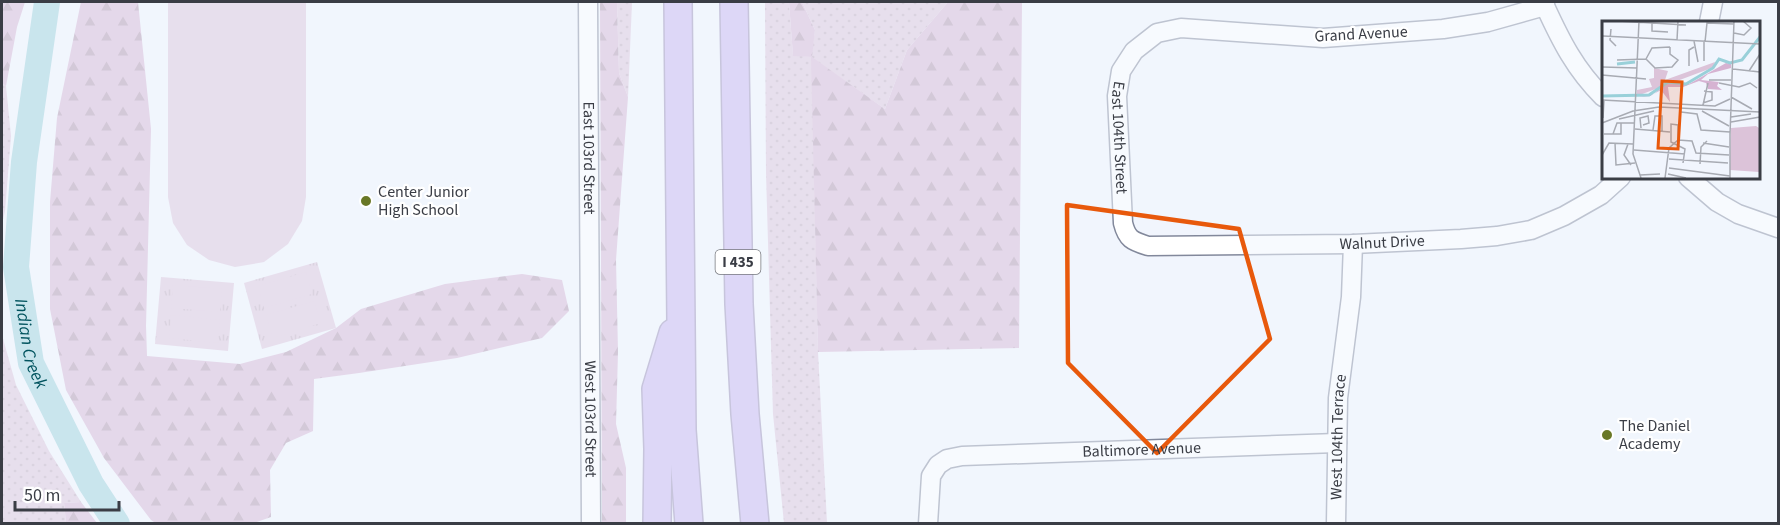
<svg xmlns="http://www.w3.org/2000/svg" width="1780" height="525" font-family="'Source Sans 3',sans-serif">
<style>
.grass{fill:url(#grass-dots)}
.forest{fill:url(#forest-firs)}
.park{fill:url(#park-tufts)}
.pitch{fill:#dcc3d9}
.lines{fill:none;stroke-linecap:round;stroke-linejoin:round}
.river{stroke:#99d0d9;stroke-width:26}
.minor-casing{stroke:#82889b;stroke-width:21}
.highway-casing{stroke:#9589b4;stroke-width:30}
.minor{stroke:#fff;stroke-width:18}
.highway{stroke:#c6b2f0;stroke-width:27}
.marked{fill:none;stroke:#e8590c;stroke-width:4.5;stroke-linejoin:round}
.poi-dot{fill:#697826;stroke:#fff;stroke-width:2}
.labels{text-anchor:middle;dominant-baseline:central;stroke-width:4.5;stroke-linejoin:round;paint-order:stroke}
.shield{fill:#fff;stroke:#75777d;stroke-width:1.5}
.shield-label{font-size:15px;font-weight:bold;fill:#3a3d45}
.street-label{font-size:16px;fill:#3a3d45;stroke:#fff}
.poi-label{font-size:16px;fill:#3a3d45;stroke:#fff;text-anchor:start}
.water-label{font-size:18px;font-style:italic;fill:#00535e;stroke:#fff}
.inset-river{fill:none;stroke:#99d0d9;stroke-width:3}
.inset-road{fill:none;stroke:#a8abb3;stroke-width:1.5}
.view{fill:#e8590c;fill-opacity:0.15;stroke:#e8590c;stroke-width:3}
.inset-edge{fill:none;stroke:#3a3d45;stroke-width:3}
</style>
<defs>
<pattern id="grass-dots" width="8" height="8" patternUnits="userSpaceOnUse" patternTransform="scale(1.5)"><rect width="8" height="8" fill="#dcc3d9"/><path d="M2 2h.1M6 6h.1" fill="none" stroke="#bea8bc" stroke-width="1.8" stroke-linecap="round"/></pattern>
<pattern id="forest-firs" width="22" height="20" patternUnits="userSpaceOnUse" patternTransform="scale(1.5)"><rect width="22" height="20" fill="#d6b3d2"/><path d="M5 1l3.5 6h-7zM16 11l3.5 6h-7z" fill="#af93ac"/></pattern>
<pattern id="park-tufts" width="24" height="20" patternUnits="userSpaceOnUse" patternTransform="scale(1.5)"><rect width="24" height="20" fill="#dcc3d9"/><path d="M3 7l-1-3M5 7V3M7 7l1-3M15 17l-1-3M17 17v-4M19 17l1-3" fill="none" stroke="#bea8bc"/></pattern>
</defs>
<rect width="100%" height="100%" fill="#f1f5fd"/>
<!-- grass -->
<g class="grass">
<path d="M617 2H632L628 97 619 73Z"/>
<path d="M765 2H789L793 55 811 57 815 30 802 2H948L907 50 885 109 812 58 818 352 827 523H784L773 414 766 173Z"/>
<path d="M2 83 6 86 11 136 5 211 2 224Z"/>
<path d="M2 335 16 385 49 451 81 502 64 503 66 523H2Z"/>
</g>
<!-- forest -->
<g class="forest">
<path d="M2 2H25L17 27 6 86 2 83Z"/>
<path d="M81 2H138L151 129 146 326 147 356 240 364 286 352 336 328 361 309 445 284 522 274 562 280 569 311 542 338 457 358 359 373 314 379 313 431 286 443 270 470 271 517 254 523 157 524 151 520 104 458 66 390 50 309V202L57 118Z"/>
<path d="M600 2H617L619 73 628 97 616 260 618 352 616 424 626 468V524L602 523Z"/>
<path d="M789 2H802L815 30 812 57 885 109 907 50 948 2 988 3 1022 2 1019 348 818 352 811 57 793 56Z"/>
<path d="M81 502 97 523H66L64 503Z"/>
</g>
<!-- park -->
<g class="park">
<path d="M317 262 336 328 262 349 244 283Z"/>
<path d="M161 277 234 283 228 351 155 344Z"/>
</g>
<!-- pitch -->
<g class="pitch">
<path d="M168 2H306V197L302 221 288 244 264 262 235 267 209 260 187 245 173 223 168 197Z"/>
<path d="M306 272 312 294 264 308 258 286Z"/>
<path d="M173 285 222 289 220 312 171 308Z"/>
<path d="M314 301 321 323 273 338 266 315Z"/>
<path d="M171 315 220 320 218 343 169 338Z"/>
</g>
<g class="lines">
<!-- river -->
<path class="river" id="s1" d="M47 2 24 162 16 267 31 363 91 484 117 524"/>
<!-- minor casing -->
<g class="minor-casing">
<g id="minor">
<path id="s2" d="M588 2 591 524"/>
<path d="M1545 2V6C1561 41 1575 69 1603 97"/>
<path id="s3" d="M1545 6 1488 22 1443 29 1323 38 1181 28 1157 33 1134 51 1121 71 1117 96 1123 223C1127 239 1132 241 1148 246L1353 244 1461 239 1497 236 1531 230 1564 216 1601 195 1621 177"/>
<path d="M1709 22 1713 2"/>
<path d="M1688 177 1717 202 1738 214 1778 228"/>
<path id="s4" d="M928 524 931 476 938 465 947 459 962 456 1337 443"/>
<path id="s5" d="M1336 524 1338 398 1351 297 1353 244"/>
</g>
</g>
<!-- highway casing -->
<g class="highway-casing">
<g id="highway">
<path d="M678 2 682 430 689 524"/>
<path d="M734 2 739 304 745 414 755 524"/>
<path d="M657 524 658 449 656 389 673 333"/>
</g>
</g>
<!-- minor -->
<use href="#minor" class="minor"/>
<!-- highway -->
<use href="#highway" class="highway"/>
</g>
<!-- marked area -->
<path d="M0 0H1780V525H0ZM1067 205 1239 229 1270 339 1157 453 1068 363Z" fill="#f1f5fd" fill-opacity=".55" fill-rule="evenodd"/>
<path class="marked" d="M1067 205 1239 229 1270 339 1157 453 1068 363Z"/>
<!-- markers -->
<g class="poi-dot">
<circle cx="366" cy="201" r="6"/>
<circle cx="1607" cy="435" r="6"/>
</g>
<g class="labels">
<!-- shield labels -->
<rect class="shield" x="715.5" y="250" width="45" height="24" rx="4.5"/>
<g class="shield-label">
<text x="738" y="262">I 435</text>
</g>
<!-- street labels -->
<g class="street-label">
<text transform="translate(1361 34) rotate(-3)">Grand Avenue</text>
<text stroke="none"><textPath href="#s3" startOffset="512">East 104th Street</textPath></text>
<text stroke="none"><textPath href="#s2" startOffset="156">East 103rd Street</textPath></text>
<text stroke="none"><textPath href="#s3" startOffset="868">Walnut Drive</textPath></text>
<text stroke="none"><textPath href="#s2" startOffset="417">West 103rd Street</textPath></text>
<text stroke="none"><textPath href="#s5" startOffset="87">West 104th Terrace</textPath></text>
<text stroke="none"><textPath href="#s4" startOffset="267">Baltimore Avenue</textPath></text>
</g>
<!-- poi labels -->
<g class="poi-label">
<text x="378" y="192">Center Junior<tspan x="378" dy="18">High School</tspan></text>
<text x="1619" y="426">The Daniel<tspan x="1619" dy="18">Academy</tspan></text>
</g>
<!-- water labels -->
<g class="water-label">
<text stroke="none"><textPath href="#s1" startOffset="345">Indian Creek</textPath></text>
</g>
</g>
<!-- overview -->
<g transform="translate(1602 21)">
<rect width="158" height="158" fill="#f1f5fd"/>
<path d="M113 41 111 46 107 48 35 75V69L50 66 47 58 52 57V47L66 50 63 59Z" fill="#dcc3d9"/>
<path d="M124 42 129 43V47L106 53 99 59 117 61 115 65 120 69 106 68 104 62 97 60 81 66H66L68 81 59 69 48 75 37 76 52 73 65 62 87 63Z" fill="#d6b3d2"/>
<path d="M154 105 157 107V151L128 149 129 107Z" fill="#dcc3d9"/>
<path class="inset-river" d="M15 43 33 41M0 75 47 74 66 61 84 63 111 47 117 38 128 42 140 39 158 16"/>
<path class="inset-road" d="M16 0 84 4M37 0 31 133 39 157M50 2V10L66 11M9 8 8 19 14 25M132 12 142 14 149 7 141 0M1 15 158 23M75 19 76 0M92 20 96 41M103 21 105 2 132 3M44 38 53 47 70 46 76 39 68 33V26M44 38 50 27 68 26M15 39 44 38M102 40V20M87 45V29L92 26M0 46 35 47M131 48 158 51M147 50 158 33M0 54 44 58M107 59H129M117 62 137 66 148 62 155 67M129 76 150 88M0 79 113 85 128 78M101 82 110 79V71L102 70M101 84 106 62M100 90 127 105M79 91 95 93 99 109 128 111M129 96 149 93M1 97 2 79M17 98 52 90M129 101 158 96M0 102 31 90 57 86 158 91M39 107 38 97 46 95 47 102 41 104M33 108 68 111M51 109 53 95H60V110M2 113H11L15 102H33M11 113H19V102M128 114 132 0M76 119V104L69 103V121L83 128 81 142M13 122 14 144 33 142M101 122 127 126M26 123 22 134 29 144M32 129 83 133M0 134 7 122 31 123M67 138 126 142M98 143 99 126 105 120M67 147 128 155M66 153 84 157M38 154 58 153M63 157 67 127 76 119 90 120 94 132 127 134M128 157V110"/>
<path class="view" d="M60 60 80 61 76 128 56 127Z"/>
<rect width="158" height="158" class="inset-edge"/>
</g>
<!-- border -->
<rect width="1780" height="525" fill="none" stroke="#3a3d45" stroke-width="6"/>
<!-- scale -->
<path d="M15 501v9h104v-9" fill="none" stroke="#3a3d45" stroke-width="3"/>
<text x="24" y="501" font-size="18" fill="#3a3d45" stroke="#ffffff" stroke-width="4.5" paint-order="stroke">50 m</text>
</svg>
